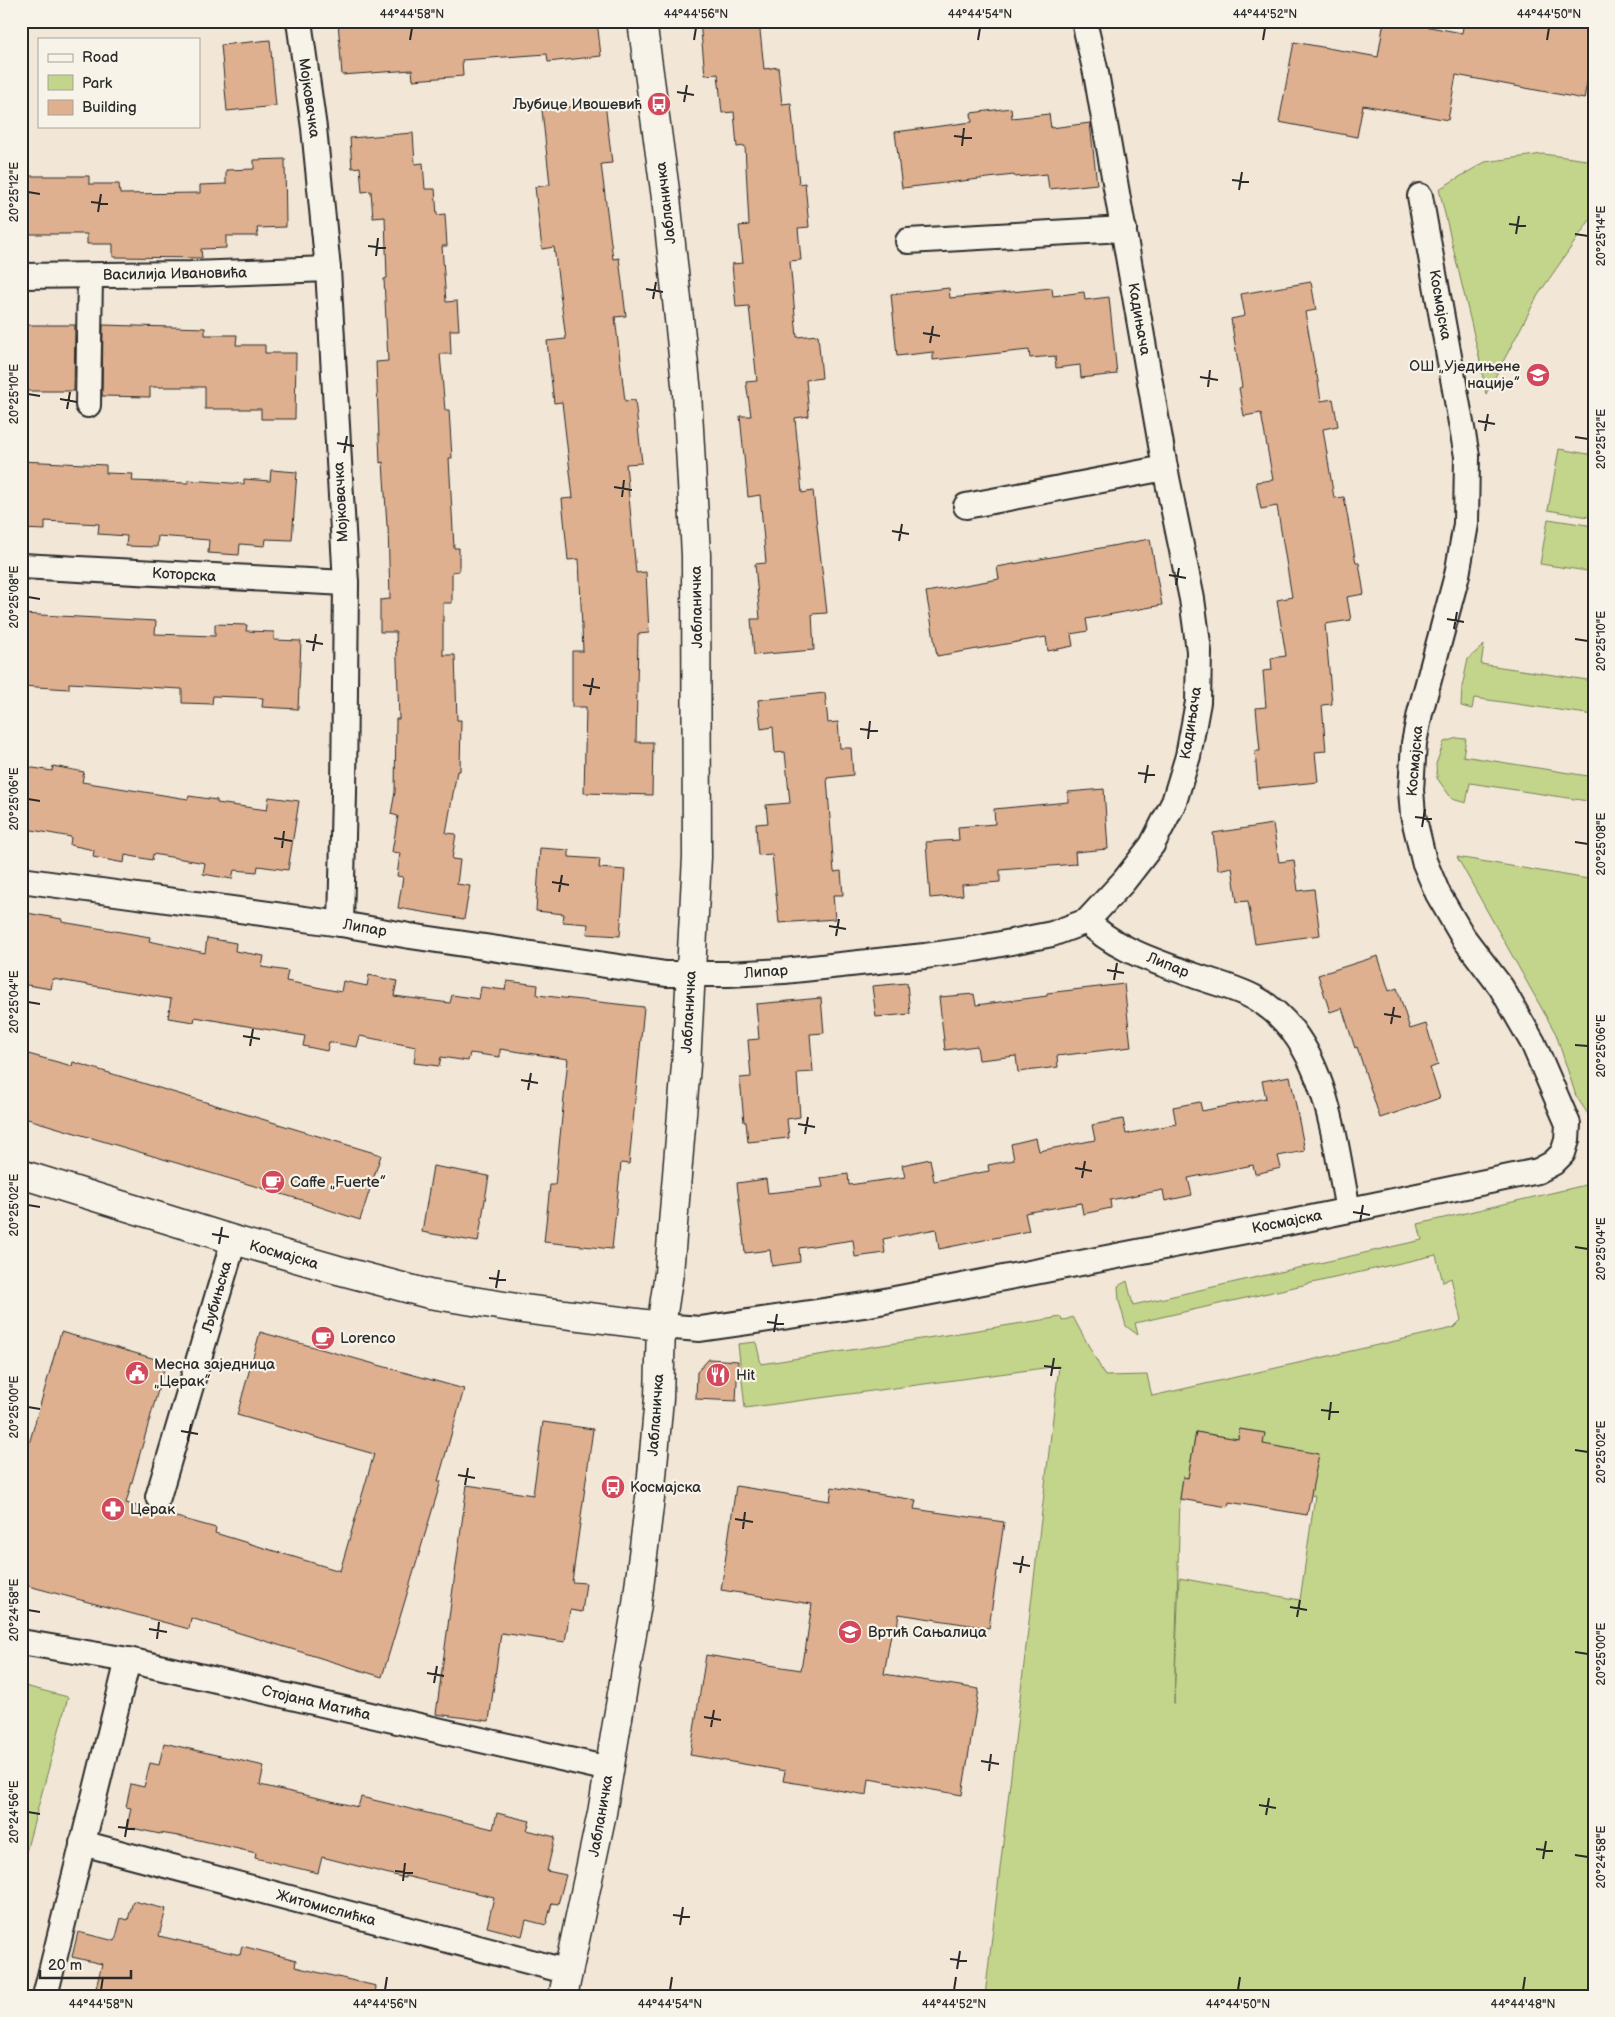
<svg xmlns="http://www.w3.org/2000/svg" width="1615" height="2017" font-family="'Balsamiq Sans',sans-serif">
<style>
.green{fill:#c2d58a;stroke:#76805a;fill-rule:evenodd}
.building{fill:#deb08f;stroke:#2b2b2b}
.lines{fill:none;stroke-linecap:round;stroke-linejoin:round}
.street-casing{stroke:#2b2b2b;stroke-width:28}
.secondary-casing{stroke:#2b2b2b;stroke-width:31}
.street{stroke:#f7f3e8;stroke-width:24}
.secondary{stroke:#f7f3e8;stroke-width:28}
.ticks{fill:none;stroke:#2b2b2b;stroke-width:2}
.labels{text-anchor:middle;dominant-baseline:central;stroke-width:4.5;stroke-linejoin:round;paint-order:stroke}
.street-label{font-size:15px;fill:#2b2b2b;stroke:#f7f3e8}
.poi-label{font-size:15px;fill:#2b2b2b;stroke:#f7f3e8;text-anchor:start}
.neatline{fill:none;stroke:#2b2b2b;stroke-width:2}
.ticks-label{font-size:12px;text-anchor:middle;fill:#2b2b2b}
</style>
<rect width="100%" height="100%" fill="#f2e6d6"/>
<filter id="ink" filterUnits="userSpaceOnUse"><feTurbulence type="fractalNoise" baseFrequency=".02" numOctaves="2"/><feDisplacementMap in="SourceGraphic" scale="10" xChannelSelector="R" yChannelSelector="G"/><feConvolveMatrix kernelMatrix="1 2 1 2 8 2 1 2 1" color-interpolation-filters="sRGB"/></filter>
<g filter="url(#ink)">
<!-- green -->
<g class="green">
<path d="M1543 154 1594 161V214L1538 295 1486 394 1479 356 1439 189 1485 162Z"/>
<path d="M1559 449 1594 455V518L1548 510Z"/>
<path d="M1548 519 1594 526V572L1540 564Z"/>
<path d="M1484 645 1481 664 1594 681V715L1474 698 1472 709 1461 706 1462 687 1468 659Z"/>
<path d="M1457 738 1466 739 1463 756 1594 777V802L1470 783 1466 803 1452 799 1437 778 1436 764 1444 742Z"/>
<path d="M1457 857 1594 880V1123L1576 1096 1556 1034Z"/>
<path d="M1594 1183V1996H985L1059 1366 745 1408 738 1344 756 1342 761 1364 1061 1317 1062 1321 1073 1317 1105 1376 1147 1375 1152 1396 1453 1328 1461 1320 1451 1278 1443 1282 1436 1255 1135 1323 1138 1335 1126 1326 1119 1301 1118 1286 1127 1281 1133 1305 1422 1240 1418 1224ZM1239 1429 1264 1433 1263 1444 1307 1494 1315 1496 1300 1600 1179 1578 1174 1704 1180 1499 1183 1478H1188L1196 1432 1238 1439Z"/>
<path d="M21 1685 68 1697 21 1870Z"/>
</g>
<!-- building -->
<g class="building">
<path d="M338 21H597L601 56 548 62 547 54 462 60 463 76 413 80 412 70 342 75Z"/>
<path d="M700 21H759L764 69 778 67 782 104 791 103 799 184 805 183 809 227 798 228 801 260 790 261 797 337 818 335 822 378 806 380 809 416 795 418 802 493 813 491 827 613 812 614 814 650 754 655 751 619H760L755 564 766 563 760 495 748 497 740 416H751L746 382 757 381 749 306 736 307 732 264 743 263 739 226 749 225 745 146 737 147 734 112 722 113 718 74 705 75Z"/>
<path d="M1384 21H1398L1462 33 1464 21H1594V46L1584 99 1456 75 1448 120 1363 105 1357 137 1279 122 1294 42 1378 57Z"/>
<path d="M270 40 276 106 227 111 221 45Z"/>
<path d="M605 103 612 163 601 164 613 259 619 258 626 316 615 317 625 401 635 400 642 463 626 464 636 573 646 572 649 633 638 634 636 742H653L652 795 584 793 586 707H572V651H583L579 559 568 560 562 499 573 498 562 402 554 403 547 341 566 339 554 247 542 249 535 187 550 185 542 110Z"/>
<path d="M1011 108 1012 118 1049 114 1051 128 1090 123 1097 184 1049 189 1047 174 1015 177 1014 175 902 188 895 132 972 122 971 113Z"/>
<path d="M413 133 415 164 423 163 425 189H435L437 215 445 214 447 246H442L446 302 457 301 459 330H450L451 354H440L445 410H449L452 458H449L454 548H459V571L452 572V603H443V655H455L457 720H461L460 771H457L446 833 456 834 452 859 460 860 457 884 470 886 464 919 398 908 403 877 397 876 400 853 392 852 398 816 391 814 395 792 396 719H399L396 632H380V600L390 599 388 526H387L383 462 380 463 376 362 388 361 384 279 387 278 385 217 373 218 371 191 362 192 360 167 352 168 350 138Z"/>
<path d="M285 159 286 227 257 228 258 236H226V248L201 249 202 258 113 257V244H87V234H21V176H89V184H119L120 194 200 193V185L226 184V170L254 169V160Z"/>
<path d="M1311 282 1316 310 1305 312 1316 375H1317L1321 401 1333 399 1338 426 1323 429 1334 498 1344 497 1356 563H1359L1364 594 1347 597 1351 620 1325 624 1332 704 1322 705 1326 751 1315 752 1318 782 1258 788 1255 751H1260L1256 708 1266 707 1263 671 1272 670 1271 658 1286 656 1277 600 1292 597 1277 506 1261 509 1256 482 1273 480 1261 413 1244 416 1239 388 1242 387 1231 319 1245 316 1241 294Z"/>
<path d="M949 288 950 298 1052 288 1053 296 1084 292 1085 300 1109 297 1117 374 1081 378 1080 365 1056 368 1055 356 1030 358 1029 350 933 360V352L897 356 891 294Z"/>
<path d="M25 325H75L74 391H25Z"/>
<path d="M103 325 205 328V335H237L236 345H265V353H296L295 419H261V409H205V387H150V397L102 396Z"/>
<path d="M21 461 106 465V473L133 474 132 481 188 483V480L244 484V479L270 481 271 470 297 472 292 540 266 539 265 546 240 544 239 555 208 553 209 540 158 536 157 547 126 546 127 536 98 534 99 524 45 521V530L21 529Z"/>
<path d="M1150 539 1162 605 1086 619 1088 631 1071 634 1073 646 1048 651 1046 637 937 656 926 592 999 579 997 567Z"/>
<path d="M21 614 156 621 155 634 215 636V624L247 625 246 631 274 632V640L301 641 298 709 262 707 263 698 213 696 212 704 182 703V689L69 683V689L21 686Z"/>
<path d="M825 693 828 723 838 722 840 748H851L853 775 827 778 834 872 841 871 843 895H833L835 919 779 923 772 854 758 855 756 824 768 823 766 805 790 803 785 752 775 753 773 727 761 729 758 700Z"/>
<path d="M21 766 52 771 53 766 84 772 82 782 188 799 189 796 217 800V803L267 810 269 797 299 801 288 870 258 866 257 872 234 870 232 879 203 874 205 863 153 854 152 860 125 855 124 863 93 857 94 850 70 845 71 837 21 828Z"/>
<path d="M1104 789 1108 849 1075 852 1076 864 1000 870V882L962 885 963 895 930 898 926 842 959 840 958 827 995 824 994 809 1068 802V792Z"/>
<path d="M1273 824 1279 862 1294 860 1298 891 1314 889 1320 935 1255 944 1248 901 1237 902 1232 867 1218 870 1213 833Z"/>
<path d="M540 848 569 850V857L600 859 599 868 625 870 620 936 587 934 588 924 563 922 564 914 536 911Z"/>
<path d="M21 912 62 919V922L150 937 149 941 205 953 207 938 236 943 235 951 264 956 262 967 288 971 286 981 341 992 343 981 367 986 369 975 397 981 394 996 450 1003 452 995 479 999 481 987 505 990 507 981 538 985 537 995 644 1007 629 1164 621 1163 612 1249 544 1242 550 1185H555L568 1059 500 1049V1057L470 1053 468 1061 441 1057 439 1066 414 1063 416 1047 360 1036 357 1047 329 1042 327 1051 303 1046 305 1036 195 1017 194 1022 168 1018 171 999 53 979 51 989 21 984Z"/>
<path d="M1378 956 1389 991 1397 988 1410 1029 1426 1024 1438 1065 1430 1068 1440 1098 1380 1118 1357 1047 1355 1048 1342 1008 1330 1012 1318 975Z"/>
<path d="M907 983 910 1014 876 1017 872 986Z"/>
<path d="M1124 984 1131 1047 1057 1056 1058 1067 1018 1072 1016 1056 979 1060 977 1046 945 1050 939 997 974 994 976 1005 1047 996V993Z"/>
<path d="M821 998 824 1033 810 1034 813 1072 797 1073 800 1117 787 1119 789 1138 748 1142 746 1122H744L740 1078 751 1077 748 1040 759 1039 756 1004Z"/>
<path d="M21 1052 72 1066 73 1062 381 1155 360 1220 311 1204 312 1203 21 1117Z"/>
<path d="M1290 1076 1305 1151 1278 1156 1281 1168 1255 1174 1253 1165 1188 1178 1192 1195 1165 1201 1163 1190 1110 1200 1111 1208 1083 1214 1081 1203 1025 1213 1029 1231 939 1249 936 1229 883 1239 885 1253 855 1257 853 1240 799 1248 800 1262 772 1266 770 1250 745 1253 737 1183 766 1179 768 1193 823 1187 821 1178 848 1174 849 1185 905 1177 902 1165 930 1159 934 1181 989 1171 988 1165 1014 1160 1011 1144 1036 1138 1039 1151 1095 1140 1092 1125 1123 1119 1126 1134 1176 1124 1173 1107 1200 1102 1202 1111 1266 1098 1262 1081Z"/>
<path d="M433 1166 489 1176 478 1242 422 1232Z"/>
<path d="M61 1332 166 1362 126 1503 216 1528 215 1533 340 1571 374 1454 237 1415 260 1332 464 1389 438 1481H441L382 1677 191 1618 189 1629 21 1584V1472Z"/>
<path d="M709 1359 738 1361 736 1401 696 1399 697 1372Z"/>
<path d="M543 1422 593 1429 572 1582 586 1583 582 1612 570 1610 565 1642 501 1633 489 1721 436 1714 467 1485 533 1495Z"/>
<path d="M1239 1429 1265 1433 1263 1444 1319 1454 1307 1515 1229 1502 1228 1507 1180 1499 1183 1477 1188 1478 1196 1432 1238 1439Z"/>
<path d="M736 1486 830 1501 832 1487 916 1500 914 1509 1004 1522 989 1628 899 1614 897 1628H892L884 1674 979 1689 962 1795 869 1779 867 1795 783 1781 785 1771 690 1755 706 1655 801 1670 804 1651 805 1652 812 1604 721 1590Z"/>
<path d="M164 1743 264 1766 260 1785 358 1807 361 1797 493 1829 497 1813 530 1821 527 1830 555 1837 547 1871 566 1875 558 1904 552 1903 546 1925 526 1920 522 1936 487 1927 494 1897 405 1876V1878L322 1857 318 1873 255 1858 256 1853 190 1838 160 1833V1834L127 1827 131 1808 126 1807 131 1784 144 1787 150 1763 159 1765Z"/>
<path d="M133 1901 166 1909 159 1936 240 1955 242 1946 296 1960 295 1967 376 1986 375 1996H94L102 1964 72 1957 78 1932 115 1941 121 1918 128 1920Z"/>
</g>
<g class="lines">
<!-- street casing -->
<g class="street-casing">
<g id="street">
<path d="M299 21 314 128 328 269 346 583 344 793 341 924"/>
<path d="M908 241 1124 229"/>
<path d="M21 276 191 274 328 269"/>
<path d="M88 405 90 276"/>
<path d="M966 506 1165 468"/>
<path d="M21 566 346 583"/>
<path d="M21 880 341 924 410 936 666 974H729L784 971 925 956 975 949 1052 934 1087 921 1124 881 1152 845 1174 802 1188 756 1198 702 1199 651 1192 599 1165 468 1096 73 1084 21"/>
<path d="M1087 921C1113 948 1152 960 1187 973 1208 981 1235 987 1255 998 1326 1037 1334 1139 1348 1210"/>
<path d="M661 1326 700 1329 864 1305 1282 1224 1538 1171 1553 1163 1563 1153 1567 1140 1568 1124 1533 1043 1501 987 1463 937 1438 894 1424 861 1413 815 1411 790 1414 743 1420 713 1457 575 1466 524 1467 456 1420 196"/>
<path d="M158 1497 234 1240"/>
<path d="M21 1642 128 1660 609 1769"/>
<path d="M82 1843 569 1972"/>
<path d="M45 1996 128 1660"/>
</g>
</g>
<!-- secondary casing -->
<g class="secondary-casing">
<g id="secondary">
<path d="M21 1174 234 1240 338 1270 429 1294 523 1309 661 1326"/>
<path d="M563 1996 602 1813 637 1604 650 1498 659 1398 661 1326 669 1273 686 1065 697 857 696 555 687 393 666 198 642 21"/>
</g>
</g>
<!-- street -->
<use href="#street" class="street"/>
<!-- secondary -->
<use href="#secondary" class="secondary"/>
</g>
</g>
<!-- ticks -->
<path class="ticks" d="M410 40 412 28M694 40 696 28M978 40 980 28M1263 40 1265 28M1547 40 1549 28M677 92 694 95M684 102 687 85M954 136 972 138M962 146 964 128M1232 180 1249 182M1239 190 1242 172M28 192 40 194M91 202 108 204M98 212 101 194M1509 224 1526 226M1516 234 1519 216M1575 234 1588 236M368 246 386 248M376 256 378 238M646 289 663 292M653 299 656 282M923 333 940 336M930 343 933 326M1200 377 1218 380M1208 387 1210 370M28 394 40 396M60 399 77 402M67 409 70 392M1478 421 1495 424M1485 431 1488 414M1575 437 1588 439M337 443 354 446M344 453 347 436M614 487 632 490M622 497 624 480M892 531 909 534M899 541 902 524M1169 575 1186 578M1176 585 1179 568M28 597 40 599M1447 619 1464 622M1454 629 1457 612M1575 639 1588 641M306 641 323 644M313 651 316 634M583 685 600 688M590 695 593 678M860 729 878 731M868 739 870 721M1138 773 1155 775M1145 783 1148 765M28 799 40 801M1415 817 1432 819M1422 827 1425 809M274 838 292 841M1575 842 1588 844M282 848 284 831M552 882 569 885M559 892 562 875M829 926 846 929M836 936 839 919M1107 970 1124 973M1114 980 1117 963M28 1002 40 1004M1384 1014 1401 1017M1391 1024 1394 1007M243 1036 260 1039M1575 1045 1588 1046M250 1046 253 1029M521 1080 538 1083M528 1090 531 1073M798 1124 815 1127M805 1134 808 1117M1075 1168 1092 1171M1082 1178 1085 1161M28 1205 40 1207M1353 1212 1370 1215M1360 1222 1363 1205M212 1234 229 1237M219 1244 222 1227M1575 1247 1588 1249M489 1278 506 1280M496 1288 499 1270M767 1322 784 1324M774 1332 777 1314M1044 1366 1061 1368M1051 1376 1054 1358M28 1407 40 1409M1321 1410 1339 1412M1329 1420 1331 1402M181 1431 198 1434M188 1441 191 1424M1575 1450 1588 1452M458 1475 475 1478M465 1485 468 1468M735 1519 753 1522M743 1529 745 1512M1013 1563 1030 1566M1020 1573 1023 1556M1290 1607 1307 1610M28 1610 40 1612M1297 1617 1300 1600M149 1629 167 1632M157 1639 159 1622M1575 1652 1588 1654M427 1673 444 1676M434 1683 437 1666M704 1717 721 1720M711 1727 714 1710M981 1761 999 1764M989 1771 991 1754M1259 1805 1276 1808M28 1812 40 1814M1266 1815 1269 1798M118 1827 135 1829M125 1837 128 1819M1536 1849 1553 1851M1575 1855 1588 1857M1543 1859 1546 1841M395 1871 413 1873M403 1881 405 1863M673 1915 690 1917M680 1925 683 1907M950 1959 967 1961M957 1969 960 1951M101 1990 103 1977M385 1990 387 1977M670 1990 672 1977M954 1990 956 1977M1238 1990 1240 1977M1523 1990 1525 1977"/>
<!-- icons -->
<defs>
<g id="bus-disc" transform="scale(1.25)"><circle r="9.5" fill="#d1495b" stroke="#f7f3e8"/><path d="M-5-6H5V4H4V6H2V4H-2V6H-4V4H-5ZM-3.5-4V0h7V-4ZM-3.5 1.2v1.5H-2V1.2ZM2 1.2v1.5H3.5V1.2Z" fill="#fff"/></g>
<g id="school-disc" transform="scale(1.25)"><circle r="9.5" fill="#d1495b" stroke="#f7f3e8"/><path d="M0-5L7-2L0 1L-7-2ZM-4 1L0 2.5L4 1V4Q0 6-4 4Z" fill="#fff"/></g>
<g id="cafe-disc" transform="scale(1.25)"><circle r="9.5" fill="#d1495b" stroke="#f7f3e8"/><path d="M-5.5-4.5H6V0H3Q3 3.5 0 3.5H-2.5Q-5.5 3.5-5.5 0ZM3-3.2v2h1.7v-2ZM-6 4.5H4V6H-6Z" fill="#fff"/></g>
<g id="civic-disc" transform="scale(1.25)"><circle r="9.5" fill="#d1495b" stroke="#f7f3e8"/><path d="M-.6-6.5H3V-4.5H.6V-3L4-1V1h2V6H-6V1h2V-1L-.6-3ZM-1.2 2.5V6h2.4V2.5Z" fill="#fff"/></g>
<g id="restaurant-disc" transform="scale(1.25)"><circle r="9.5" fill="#d1495b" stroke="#f7f3e8"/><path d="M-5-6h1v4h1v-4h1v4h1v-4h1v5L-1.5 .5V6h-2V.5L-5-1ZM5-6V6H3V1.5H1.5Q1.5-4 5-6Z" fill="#fff"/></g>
<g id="pharmacy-disc" transform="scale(1.25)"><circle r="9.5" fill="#d1495b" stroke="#f7f3e8"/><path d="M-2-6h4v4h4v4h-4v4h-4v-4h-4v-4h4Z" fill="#fff"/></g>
</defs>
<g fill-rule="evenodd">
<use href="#bus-disc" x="659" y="104"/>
<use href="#school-disc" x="1538" y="375"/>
<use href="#cafe-disc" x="273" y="1182"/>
<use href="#cafe-disc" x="323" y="1338"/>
<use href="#civic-disc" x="137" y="1373"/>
<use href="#restaurant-disc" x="718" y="1375"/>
<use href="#bus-disc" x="613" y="1487"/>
<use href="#pharmacy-disc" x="113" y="1509"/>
<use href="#school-disc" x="850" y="1632"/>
</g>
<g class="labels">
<!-- street labels -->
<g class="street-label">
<text transform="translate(309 98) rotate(82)">Мојковачка</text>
<text transform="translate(666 203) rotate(-97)">Јабланичка</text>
<text transform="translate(175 274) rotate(-1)">Василија Ивановића</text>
<text transform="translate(1440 305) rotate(80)">Космајска</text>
<text transform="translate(1139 319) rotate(80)">Кадињача</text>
<text transform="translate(341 502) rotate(-93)">Мојковачка</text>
<text transform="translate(184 575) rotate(3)">Которска</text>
<text transform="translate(697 607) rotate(-91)">Јабланичка</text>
<text transform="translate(1191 723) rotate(-81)">Кадињача</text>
<text transform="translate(1415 761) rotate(-85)">Космајска</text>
<text transform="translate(365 928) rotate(10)">Липар</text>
<text transform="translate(1168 965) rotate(22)">Липар</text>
<text transform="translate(766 972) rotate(-4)">Липар</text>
<text transform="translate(689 1012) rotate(-87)">Јабланичка</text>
<text transform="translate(1287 1222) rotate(-11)">Космајска</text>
<text transform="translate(284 1255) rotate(16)">Космајска</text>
<text transform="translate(217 1297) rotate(-74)">Љубињска</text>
<text transform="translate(656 1415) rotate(-86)">Јабланичка</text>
<text transform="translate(316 1703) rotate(13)">Стојана Матића</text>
<text transform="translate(601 1816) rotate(-80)">Јабланичка</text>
<text transform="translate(326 1908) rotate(15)">Житомислићка</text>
</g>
<!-- poi labels -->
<g class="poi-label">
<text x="642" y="104" text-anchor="end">Љубице Ивошевић</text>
<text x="1520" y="366" text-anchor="end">ОШ „Уједињене<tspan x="1520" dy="17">нације”</tspan></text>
<text x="290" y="1182">Caffe „Fuerte”</text>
<text x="340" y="1338">Lorenco</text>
<text x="154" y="1364">Месна заједница<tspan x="154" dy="17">„Церак”</tspan></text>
<text x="736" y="1375">Hit</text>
<text x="630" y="1487">Космајска</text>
<text x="130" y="1509">Церак</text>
<text x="868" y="1632">Вртић Сањалица</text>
</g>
</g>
<!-- margin -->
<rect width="1615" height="2017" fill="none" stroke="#f7f3e8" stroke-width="55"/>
<!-- legend -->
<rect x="38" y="38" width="162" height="90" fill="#f7f3e8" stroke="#a5a39c"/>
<rect x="48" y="54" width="25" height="8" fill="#f7f3e8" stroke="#a5a39c"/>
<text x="82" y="62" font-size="15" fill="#2b2b2b">Road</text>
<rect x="48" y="75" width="25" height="15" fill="#c2d58a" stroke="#a5a39c"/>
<text x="82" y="88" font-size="15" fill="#2b2b2b">Park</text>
<rect x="48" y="100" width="25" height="15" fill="#deb08f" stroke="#a5a39c"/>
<text x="82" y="112" font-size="15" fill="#2b2b2b">Building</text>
<!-- scale -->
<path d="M40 1970v8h91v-8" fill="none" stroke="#2b2b2b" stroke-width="2.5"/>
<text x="48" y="1970" font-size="15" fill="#2b2b2b" stroke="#f7f3e8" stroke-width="4" paint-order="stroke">20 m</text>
<rect x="28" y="28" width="1560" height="1962" class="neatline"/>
<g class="ticks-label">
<text x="412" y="18">44°44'58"N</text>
<text x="696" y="18">44°44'56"N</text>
<text x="980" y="18">44°44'54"N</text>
<text x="1265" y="18">44°44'52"N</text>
<text x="1549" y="18">44°44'50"N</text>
<text transform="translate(14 192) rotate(-90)" y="4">20°25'12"E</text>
<text transform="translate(1601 236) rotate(-90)" y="4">20°25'14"E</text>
<text transform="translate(14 394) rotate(-90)" y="4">20°25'10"E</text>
<text transform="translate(1601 439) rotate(-90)" y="4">20°25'12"E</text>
<text transform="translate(14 597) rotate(-90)" y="4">20°25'08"E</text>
<text transform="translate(1601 641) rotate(-90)" y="4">20°25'10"E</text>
<text transform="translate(14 799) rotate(-90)" y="4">20°25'06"E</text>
<text transform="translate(1601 844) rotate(-90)" y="4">20°25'08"E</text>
<text transform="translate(14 1002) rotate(-90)" y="4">20°25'04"E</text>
<text transform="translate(1601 1046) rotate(-90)" y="4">20°25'06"E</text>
<text transform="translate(14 1205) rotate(-90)" y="4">20°25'02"E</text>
<text transform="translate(1601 1249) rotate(-90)" y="4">20°25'04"E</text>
<text transform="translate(14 1407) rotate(-90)" y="4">20°25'00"E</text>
<text transform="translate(1601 1452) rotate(-90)" y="4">20°25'02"E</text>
<text transform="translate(14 1610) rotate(-90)" y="4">20°24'58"E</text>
<text transform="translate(1601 1654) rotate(-90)" y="4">20°25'00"E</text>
<text transform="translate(14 1812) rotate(-90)" y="4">20°24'56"E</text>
<text transform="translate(1601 1857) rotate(-90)" y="4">20°24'58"E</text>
<text x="101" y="2008">44°44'58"N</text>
<text x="385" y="2008">44°44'56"N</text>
<text x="670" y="2008">44°44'54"N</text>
<text x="954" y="2008">44°44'52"N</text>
<text x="1238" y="2008">44°44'50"N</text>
<text x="1523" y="2008">44°44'48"N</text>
</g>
</svg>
